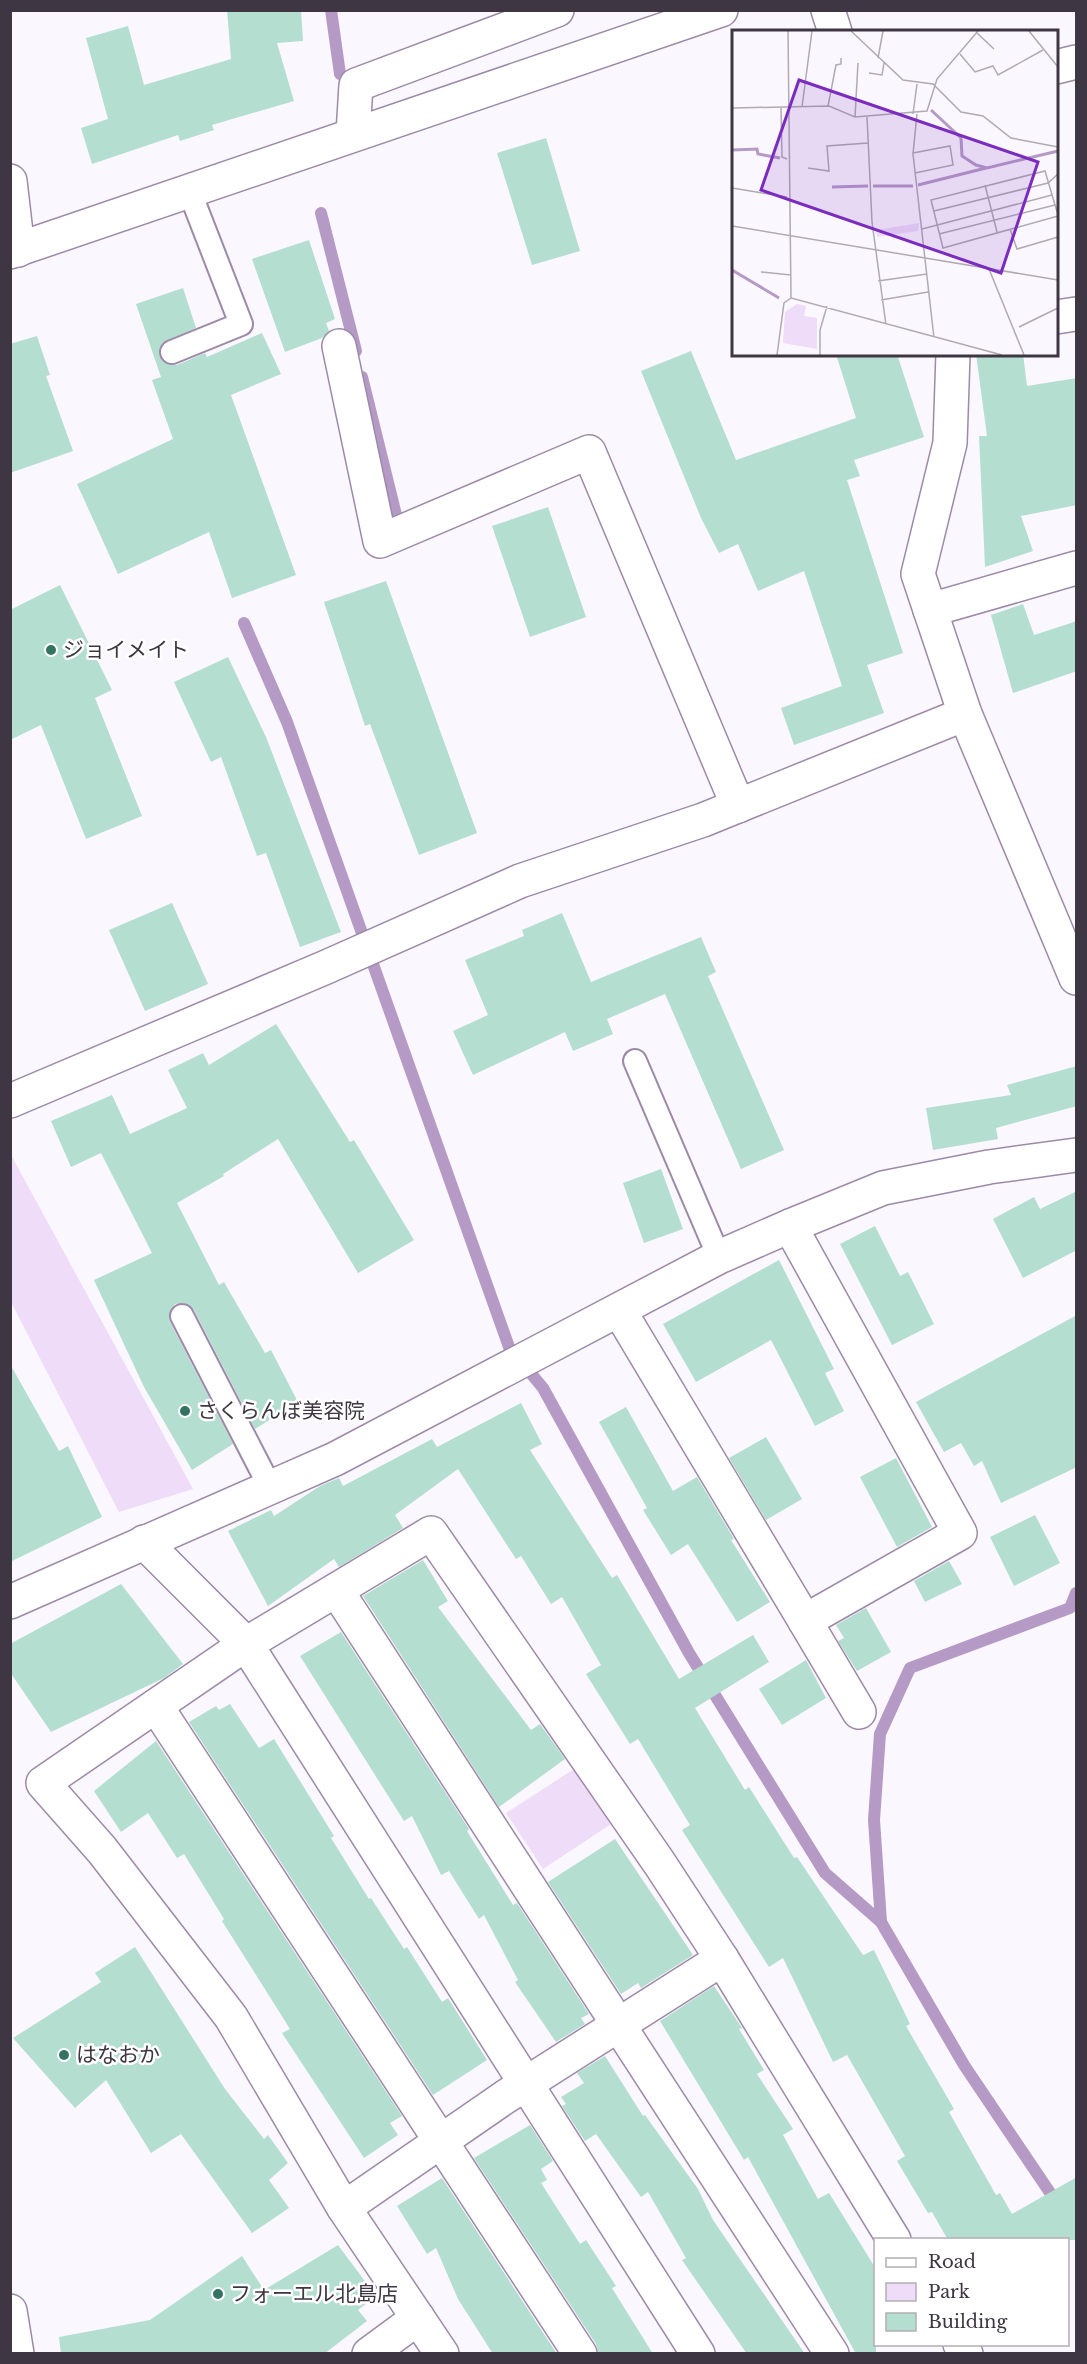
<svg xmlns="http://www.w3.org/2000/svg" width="1087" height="2364" font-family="'Libre Baskerville','Noto Sans JP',serif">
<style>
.green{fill:#eedcf9}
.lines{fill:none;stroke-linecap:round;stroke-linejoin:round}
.stream{stroke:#b59ac6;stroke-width:12}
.building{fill:#b4decf}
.lane-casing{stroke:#9c8aa8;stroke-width:26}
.street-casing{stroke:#9c8aa8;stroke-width:36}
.secondary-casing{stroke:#9c8aa8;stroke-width:36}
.primary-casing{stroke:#9c8aa8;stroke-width:36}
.lane{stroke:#fff;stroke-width:22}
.street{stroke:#fff;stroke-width:33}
.secondary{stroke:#fff;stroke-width:33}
.primary{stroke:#fff;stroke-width:33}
.poi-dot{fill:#347361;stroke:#fff;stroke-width:2}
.labels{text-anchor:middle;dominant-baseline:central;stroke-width:5;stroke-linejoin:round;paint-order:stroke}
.poi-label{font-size:21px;fill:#3e3643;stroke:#fff;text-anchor:start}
.inset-river{fill:none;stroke:#b59ac6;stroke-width:3}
.inset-road{fill:none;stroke:#afaab3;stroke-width:1.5}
.view{fill:#7b2cbf;fill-opacity:0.15;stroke:#7b2cbf;stroke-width:3}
.inset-edge{fill:none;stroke:#3e3643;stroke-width:3}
</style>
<rect width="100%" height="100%" fill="#fbf7fe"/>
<!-- green -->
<g class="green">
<path d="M10 1155H11L193 1489 119 1512 11 1302Z"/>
<path d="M574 1769 611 1824 543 1869 506 1813Z"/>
</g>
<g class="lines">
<!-- stream -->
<g class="stream">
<path d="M331 10 340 74"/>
<path d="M321 213 356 351"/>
<path d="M362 377 399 527"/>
<path d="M244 623 287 722 509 1347 543 1388 689 1653 825 1873 881 1922"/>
<path d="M1059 2206 964 2065 881 1922 874 1820 880 1734 910 1668 1070 1608 1076 1593"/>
</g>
</g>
<!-- building -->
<g class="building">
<path d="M227 10H301L303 41 277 43 294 101 212 125 214 130 180 141 178 135 92 164 81 128 108 119 86 38 128 26 144 85 231 59Z"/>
<path d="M546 138 580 251 532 265 497 153Z"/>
<path d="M309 240 335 319 326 323 329 331 322 338 285 352 252 259Z"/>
<path d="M183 288 196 328 162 343 159 351 163 362 177 365 205 353 207 357 262 333 281 374 231 395 296 575 232 598 209 532 118 574 77 484 173 439 152 380 161 377 136 304Z"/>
<path d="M37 336 50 375 46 376 73 451 10 473V344Z"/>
<path d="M691 351 736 460 856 418 836 354H897L924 437 854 460 860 476 847 480 903 653 867 665 884 713 794 745 781 708 842 686 804 571 758 591 738 544 719 553 701 518 641 371Z"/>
<path d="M976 354H1023L1027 386 1077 378V505L1021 516 1033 551 985 567 979 436H987Z"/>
<path d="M548 507 586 617 530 637 492 526Z"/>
<path d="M386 581 477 833 419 855 370 724 365 726 324 602Z"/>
<path d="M60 585 112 690 95 698 142 816 86 839 41 725 10 740V610Z"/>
<path d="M1023 604 1034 635 1077 621V671L1013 693 991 615Z"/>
<path d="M228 657 266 737 341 932 300 947 266 853 257 856 221 757 211 762 174 682Z"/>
<path d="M172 903 208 984 145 1011 109 930Z"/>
<path d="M562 913 591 982 701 937 716 972 708 976 784 1150 741 1169 665 994 607 1019 613 1034 573 1051 565 1032 473 1075 453 1031 488 1015 465 960 524 936 522 930Z"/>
<path d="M276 1024 350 1142 354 1140 414 1240 358 1273 278 1139 223 1174 224 1176 177 1203 219 1285 224 1282 265 1353 271 1350 298 1402 255 1429 194 1310 183 1303 175 1304 169 1315 170 1322 233 1444 192 1470 144 1387 94 1280 152 1253 101 1153 71 1167 51 1121 112 1095 130 1134 187 1108 168 1070 203 1053 209 1065Z"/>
<path d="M1077 1066V1106L996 1128 998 1139 933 1150 926 1108 1011 1095 1007 1085Z"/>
<path d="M661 1169 683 1229 644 1243 623 1183Z"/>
<path d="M1077 1191V1250L1023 1278 993 1219 1034 1197 1040 1209Z"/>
<path d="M875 1226 900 1276 908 1272 934 1324 892 1345 840 1244Z"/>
<path d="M779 1260 834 1369 825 1373 844 1411 815 1426 771 1340 696 1382 663 1324Z"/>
<path d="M1077 1315V1467L1001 1503 982 1461 974 1466 961 1443 944 1452 916 1402Z"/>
<path d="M10 1364 59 1451 68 1446 102 1517 10 1562Z"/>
<path d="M521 1403 542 1444 530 1450 612 1578 617 1575 679 1679 753 1635 769 1662 695 1708 745 1790 749 1787 794 1858 797 1857 863 1955 874 1950 910 2024 906 2026 954 2109 949 2112 996 2195 1000 2193 1012 2214 1077 2177V2240H948L932 2212 928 2213 897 2161 905 2156 847 2055 833 2062 783 1958 769 1967 682 1830 690 1825 638 1739 630 1744 586 1674 601 1665 562 1597 551 1604 521 1556 516 1559 458 1469 395 1515 403 1528 339 1567 334 1559 268 1606 228 1531 271 1510 274 1516 320 1486 339 1478 343 1486 432 1439 437 1447Z"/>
<path d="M626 1407 673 1491 697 1477 734 1539 731 1540 770 1602 737 1622 688 1544 671 1555 643 1510 647 1508 599 1422Z"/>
<path d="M766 1437 802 1499 766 1520 729 1458Z"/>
<path d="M896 1458 932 1527 897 1547 860 1477Z"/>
<path d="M1035 1515 1060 1563 1014 1586 990 1537Z"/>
<path d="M423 1560 448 1601 438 1607 531 1730 540 1724 565 1759 499 1807 363 1596Z"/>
<path d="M949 1561 962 1584 925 1602 914 1581Z"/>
<path d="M121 1584 183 1664 164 1678 51 1732 10 1672V1644Z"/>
<path d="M866 1608 891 1652 857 1671 838 1641 844 1638 836 1625Z"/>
<path d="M341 1632 469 1829 467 1831 513 1905 517 1903 589 2014 581 2018 585 2024 556 2042 515 1982 518 1980 484 1915 479 1919 449 1871 441 1875 412 1816 404 1821 300 1656Z"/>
<path d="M806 1660 826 1698 782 1725 759 1689Z"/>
<path d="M230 1704 259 1748 274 1739 334 1836 331 1838 369 1899 371 1898 404 1949 407 1947 442 2002 448 1998 487 2060 433 2095 189 1722 216 1706 219 1710Z"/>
<path d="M156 1741 402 2116 390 2123 398 2135 364 2158 282 2033 290 2029 222 1921 224 1919 184 1854 177 1858 148 1813 121 1832 94 1791Z"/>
<path d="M615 1839 693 1955 641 1988 638 1983 621 1994 548 1882Z"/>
<path d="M135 1947 225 2089 264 2139 268 2135 288 2163 269 2180 289 2208 252 2233 181 2134 151 2153 106 2080 75 2108 13 2038 101 1982 95 1973Z"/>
<path d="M714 1986 742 2028 739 2029 764 2070 757 2074 793 2129 783 2135 818 2199 829 2193 876 2269V2354H856L748 2157 744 2160 660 2021Z"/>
<path d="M605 2056 643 2116 645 2115 698 2189 713 2220 805 2354H747L682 2260 686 2258 648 2192 641 2197 596 2134 585 2141 562 2106 566 2104 561 2097 584 2083 577 2073Z"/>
<path d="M530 2125 553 2161 541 2169 547 2180 541 2183 580 2244 586 2240 616 2286 612 2288 653 2354H599L596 2344 474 2158Z"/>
<path d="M442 2178 557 2354H493L458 2299 436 2248 427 2254 397 2206Z"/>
<path d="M338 2245 376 2296 358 2310 367 2321 324 2354H61L59 2337 150 2320 242 2256 264 2290Z"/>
</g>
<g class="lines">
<!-- lane casing -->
<g class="lane-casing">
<g id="lane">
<path d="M172 352 241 324 189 190"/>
<path d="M635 1061 719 1257"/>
<path d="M182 1316 270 1487"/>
</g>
</g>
<!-- street casing -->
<g class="street-casing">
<g id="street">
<path d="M828 10 835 32"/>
<path d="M1056 67 1076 62"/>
<path d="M353 134 356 85 557 10"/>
<path d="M10 181 18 250"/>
<path d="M1056 317 1076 314"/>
<path d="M339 346 380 541 589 452 738 806"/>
<path d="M953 354 950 443 918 574 965 714 1076 978"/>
<path d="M930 610 1076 568"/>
<path d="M10 1101 324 968 520 881 703 820 965 714"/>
<path d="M619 1310 805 1621 960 1533 790 1226"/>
<path d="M144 1542 246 1644 698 2354"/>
<path d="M337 1591 832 2354"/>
<path d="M10 1602 335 1459 719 1257 790 1226 883 1188 989 1167 1076 1155"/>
<path d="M805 1621 859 1712"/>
<path d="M156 1706 580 2354"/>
<path d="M344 2208 505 2097 722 1959"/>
<path d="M960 2344 966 2354"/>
<path d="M369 2354 418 2318"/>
<path d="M442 2354 344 2208 231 2017 102 1850 43 1783 246 1644 431 1533 660 1864 722 1959 894 2240"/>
</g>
</g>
<!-- secondary casing -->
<g class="secondary-casing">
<path id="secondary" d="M10 252 721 10"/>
</g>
<!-- primary casing -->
<g class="primary-casing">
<path id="primary" d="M10 2311 17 2354"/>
</g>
<!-- lane -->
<use href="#lane" class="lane"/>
<!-- street -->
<use href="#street" class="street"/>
<!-- secondary -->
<use href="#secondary" class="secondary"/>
<!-- primary -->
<use href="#primary" class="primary"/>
</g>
<!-- markers -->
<g class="poi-dot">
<circle cx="51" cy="650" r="6"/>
<circle cx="185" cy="1411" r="6"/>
<circle cx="64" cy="2055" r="6"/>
<circle cx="218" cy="2294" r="6"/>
</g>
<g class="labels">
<!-- poi labels -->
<g class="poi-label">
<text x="63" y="650">ジョイメイト</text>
<text x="197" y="1411">さくらんぼ美容院</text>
<text x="76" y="2055">はなおか</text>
<text x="230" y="2294">フォーエル北島店</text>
</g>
</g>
<!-- overview -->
<g transform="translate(732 30)">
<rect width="326" height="326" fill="#fbf7fe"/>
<path d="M187 193 186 201 145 207 144 200ZM65 274 74 276 72 286 85 288V319L51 313 53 282Z" fill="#eedcf9"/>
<path class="inset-river" d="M199 80 229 108 230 126 244 135 255 138 326 121M0 120 25 119 26 124 48 128M186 155 254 138M141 156H181M100 157 136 156M0 240 47 268"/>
<path class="inset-road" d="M56 1 59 268 270 325M119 1 171 50 201 54 229 82 251 86 279 108 326 117M297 1 326 37M245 3 262 19M228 24 243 42 261 36 266 45 311 20M146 28 151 1M137 43 150 45 152 33M96 76 104 35 109 34V28M49 77 50 127 55 129M70 77 80 1M0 78 97 76 123 87 195 81 205 49 246 1M181 84 185 54M185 84 181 124 202 308M123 87 126 33M135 87 140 192 154 295M181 123 218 116 221 135 183 143M76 138 97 141 95 116 136 113M0 149V177M253 155 265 202M0 158 55 167M202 181 316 153 326 144M326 185 313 141 199 170 211 218 326 186M0 196 326 250M190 199 320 165M278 199 285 219 326 207M207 204 323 175M257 239 292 325M29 242 59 245M146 251 195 244M149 270 196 262M287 297 326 278M45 325 52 273 59 268M88 325V300L95 276"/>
<path class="view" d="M67 50 306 132 269 243 29 160Z"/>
<rect width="326" height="326" class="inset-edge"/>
</g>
<!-- border -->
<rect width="1087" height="2364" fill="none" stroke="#3e3643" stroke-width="24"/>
<!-- legend -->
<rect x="874" y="2238" width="195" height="108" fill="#ffffff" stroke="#b2afb4" stroke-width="1.5"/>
<rect x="886" y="2258" width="30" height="9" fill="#ffffff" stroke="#b2afb4" stroke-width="1.5"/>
<text x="928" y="2268" font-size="18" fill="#3e3643">Road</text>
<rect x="886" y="2283" width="30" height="18" fill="#eedcf9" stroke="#b2afb4" stroke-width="1.5"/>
<text x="928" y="2298" font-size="18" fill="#3e3643">Park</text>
<rect x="886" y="2313" width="30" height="18" fill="#b4decf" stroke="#b2afb4" stroke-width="1.5"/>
<text x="928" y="2328" font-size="18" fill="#3e3643">Building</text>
</svg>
